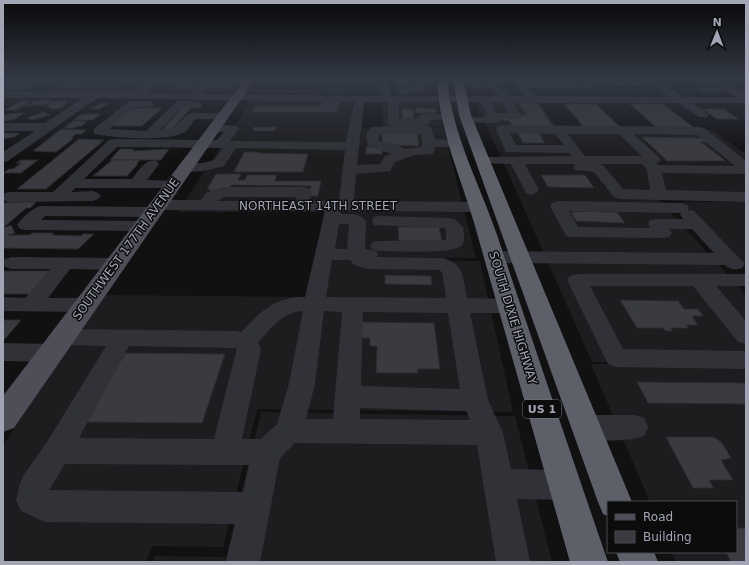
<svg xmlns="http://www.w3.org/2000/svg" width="749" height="565" font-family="'DejaVu Sans',sans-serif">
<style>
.built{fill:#1d1d1f}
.green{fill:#1d251e}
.building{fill:#3a3b40;stroke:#2b2b2f}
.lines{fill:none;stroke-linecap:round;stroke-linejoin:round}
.minor-tunnel{stroke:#2e2f32;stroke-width:11;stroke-dasharray:11 5.5;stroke-linecap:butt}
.minor{fill:#313238;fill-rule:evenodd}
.major{fill:#4d4e57;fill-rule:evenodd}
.highway{fill:#5d5f69;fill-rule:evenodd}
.labels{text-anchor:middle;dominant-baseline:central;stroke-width:3;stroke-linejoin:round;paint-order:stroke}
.shield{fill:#0c0c0d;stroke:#747782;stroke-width:1}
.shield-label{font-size:11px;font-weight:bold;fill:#a1a5b4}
.street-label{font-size:12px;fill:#a1a5b4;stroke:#0c0c0d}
</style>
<rect width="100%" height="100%" fill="#111112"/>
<!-- built -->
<g class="built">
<path d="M150 79H328L324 93 43 92 57 83H144Z"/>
<path d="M251 100H353L349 128 426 129 443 127 476 258 315 257 324 212H178Z"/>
<path d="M383 100H436L443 126 426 128 383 127Z"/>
<path d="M475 101H538L557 127 712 130 746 154V192L651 191 746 295V364L592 362 518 195Z"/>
<path d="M682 202H746V266Z"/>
<path d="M314 259 480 261 513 412 257 409 223 547 152 546 146 562H3V445L105 295 307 297Z"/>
<path d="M591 364 746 365V562H676L671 552H736V502H650Z"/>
<path d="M261 412 515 416 552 562H153L155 556 226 557Z"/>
</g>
<!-- green -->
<g class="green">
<path d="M3 79H49L26 91H3Z"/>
<path d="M330 79H389L390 93H326Z"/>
</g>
<!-- building -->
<g class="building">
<path d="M72 79H88L82 83H66Z"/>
<path d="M125 79H143L137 81H121Z"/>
<path d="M167 79H234L233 80Z"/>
<path d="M312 79H324L323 83H311Z"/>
<path d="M391 79H406L407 81H391Z"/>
<path d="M485 79H498L499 83H496L497 88 471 87V84L487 85Z"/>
<path d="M522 79H534L536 81H577L579 83H586L582 79H634L644 86 590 85 592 87H527Z"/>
<path d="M167 80H183L180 83H164Z"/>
<path d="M261 80H289L287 85 257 84Z"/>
<path d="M395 81H407L409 86 395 87Z"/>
<path d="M5 83H37L26 89H3V84Z"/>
<path d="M63 84H112L106 88H55Z"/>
<path d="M181 84H196L191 89H176Z"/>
<path d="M213 84H235L231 88H209Z"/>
<path d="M697 88H719L723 91H701Z"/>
<path d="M46 100 52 101 45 105H31L24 107 34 101Z"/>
<path d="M21 101H31L16 110H5Z"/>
<path d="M60 101H68L62 108 50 109 52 107H46L52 102Z"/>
<path d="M322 101H340L337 112H252L256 106H320Z"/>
<path d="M101 103H109L99 109H89Z"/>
<path d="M518 103H537L553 126H512L509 121H504L502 118H521L519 115H527Z"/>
<path d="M564 104H596L621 128 584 127Z"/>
<path d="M630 104H663L694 128H657Z"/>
<path d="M183 107H192L171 130H162Z"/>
<path d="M133 108H162L142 126H111Z"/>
<path d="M416 108 435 109 436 113H416Z"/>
<path d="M402 109H413L414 118 402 119Z"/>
<path d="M702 109H723L739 119H717Z"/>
<path d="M43 112 50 115 32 120 27 118Z"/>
<path d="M16 113H25L13 120 3 121V115Z"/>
<path d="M86 114H101L93 120H74L80 115Z"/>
<path d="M73 121H87L82 126H77L74 128H64Z"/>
<path d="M254 127H277L274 131H252Z"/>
<path d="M61 129 86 130 81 134H76L71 138H74L56 152 33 151Z"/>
<path d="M516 130 537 131 545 143H523Z"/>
<path d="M417 132 419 146 382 145V133Z"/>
<path d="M3 133H20L14 137 3 139Z"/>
<path d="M642 137 702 138 707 142H701L726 161H667Z"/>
<path d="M79 139 104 140 46 189H17Z"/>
<rect x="366" y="147" width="16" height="7"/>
<path d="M120 149H134L133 151 169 149 161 160H110Z"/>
<path d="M244 152H258L257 153 308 154 303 172H234Z"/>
<path d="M21 160H38L21 173H3L9 169H13L21 163H16Z"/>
<path d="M112 160H140L136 164H138L127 176H93Z"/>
<path d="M216 174H241L238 180H245L247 175H277L275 181H321L318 196H308L311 186 231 185 230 189 209 191 210 189H207Z"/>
<path d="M541 175H585L594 188 548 187Z"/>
<path d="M26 202H36L30 208H26L3 228 11 225 15 233 8 235H30L32 233H54L52 235 81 236 83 234H94L78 249 3 248V203Z"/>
<path d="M598 211 599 212H617L625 223 576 221 571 212Z"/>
<path d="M398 227H439L442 242 399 241Z"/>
<path d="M3 271H51L31 294H3Z"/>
<path d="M385 275 431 276 432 285 385 284Z"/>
<path d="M620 300 678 301 684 309H698L703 316H692L698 325H686L689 328H671L673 331H666L663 328H637Z"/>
<path d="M3 320H21L5 339H3Z"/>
<path d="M362 322 434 323 440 369H417L418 373H376L377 346H370V338H361Z"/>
<path d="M125 353 225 354 202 423 86 422Z"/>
<path d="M637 382 746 383V404L648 403Z"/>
<path d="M666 437H712L717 439 722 443 731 458 721 460 733 480H709L714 488H693Z"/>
<path d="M736 528H746V562H731L726 552H736Z"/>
</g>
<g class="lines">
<!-- minor-tunnel -->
<path class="minor-tunnel" d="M473 84 474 87"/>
<!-- minor -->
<g class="minor">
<path d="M14 79H61L56 82H19Z"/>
<path d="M151 79H161L146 92 151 93 191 94 205 80 247 79 252 82 250 84 211 85 202 94 380 96 379 79H388L390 96H402L397 93 396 90 397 88 415 87V79H423L426 88C420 94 416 91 409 93 406 94 405 95 402 96H499L493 90 494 88H505L510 96H525L511 79H521L536 96 669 97 645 79H656L683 97H736L706 79H717L746 94V103H693L709 115 707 117H699L678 103H513L521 116 519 118 501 119 500 122 496 123 463 122 461 120 463 118 487 117 481 102H399V119H418L420 115 424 114 452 115 454 117 452 119 430 120 428 125 425 126 431 127 435 139 461 141 462 144 461 147H435L433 154 415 155 395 162 390 171 356 174 354 201 478 202 484 204 486 207 484 210 478 212 341 211V214C349 214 361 213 366 221L365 249 376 251 378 255 377 257 443 258C465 264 463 279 467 298L509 299 517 301 520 306 517 311 509 313H470L488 400 503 433 511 469 565 470 576 474 580 485 576 496 565 500 517 499 530 562H496L477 445 295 443 280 458 260 562H226L235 524 45 522 21 511 16 500 19 487 23 476 47 442 106 346 63 345 55 343 52 337 55 331 63 329 236 331 241 332C261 311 275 297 305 297L325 211 160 210 161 212 159 215 153 217 45 216 41 220 143 221 149 222 152 226 149 230 143 231 26 230 20 229 17 225C23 217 32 208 41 206L151 207 150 205 152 202 158 200H201L206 193 222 187H305L310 189 313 192 309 201H339L345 150 236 148 224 166C209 170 195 174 180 170L178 167 180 164 203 163 214 160 223 148 117 147 84 179H132C139 171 145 158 157 161L159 164 147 180 178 181 180 184 178 187 173 188H75L71 192 93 191 98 193 101 196 98 199 93 201 8 202 3 200V194L8 192H53L109 140 114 139 217 140 224 132 210 131 208 128 210 125 214 124 237 126 239 129 230 141 346 142 354 102 97 98 8 161 3 162V152L35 131H3V123H45L83 98H3V92H133ZM366 102H389L387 123 392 126 371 127 366 135 368 146 392 154 385 156 380 164 357 165 364 103ZM491 102 502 103 508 113H496ZM379 134H421L422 147 405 149 394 144 379 141ZM224 197H296L297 201H217ZM339 224H349L347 249H335ZM332 260H350L354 265 368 269 439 270 442 272 446 298 326 297ZM303 311 289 384 277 424 261 439H242L261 349 258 343C270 329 282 312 303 311ZM324 311 342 312 333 419H306L315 384ZM363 312 448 313 460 389 361 386ZM129 346 237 348 214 439 79 438ZM360 408 466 411 470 420 360 419ZM65 464 225 465H249L243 492 49 490Z"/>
<path d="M455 79H480L485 85 480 88 477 87 475 84H458L453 81Z"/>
<path d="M132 101H149L154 104 149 107H135L109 129 146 131 176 102C183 100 198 100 203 105L198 108 183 107 160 130C183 129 179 116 192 113H223L227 114 229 116 227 118 223 119H195C192 123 189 129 185 132 169 142 113 138 95 134L93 131 95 128 128 102Z"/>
<path d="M502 125 700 127 704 128 746 161V174L662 173 666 190 746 192V202L619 199 614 197 594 172 575 170 573 167 575 164H525L539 190 536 193 531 195 526 193 511 164 478 163 476 160 478 157 571 156 569 153 506 152 496 129 498 126ZM510 133 555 134 564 145H516ZM568 134H619L642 156H585ZM633 134 697 135 735 166 658 165 657 163 661 160 659 157ZM599 164H642L647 170 650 190 623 189 603 165Z"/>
<path d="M558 201 681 203 687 205 689 208 688 210 694 211 745 264 742 268C735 270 730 270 725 265L494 263 487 261 485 257 487 253 494 251 714 253 692 229H669L672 233 669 237 663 238 572 237 566 236 550 206 552 203ZM569 211 681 213 680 215 683 219H656L650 220 648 224 650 228 578 227Z"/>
<path d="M380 216 448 218 454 219 463 227C463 232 466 241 462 245 454 255 394 251 379 251L373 250 370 246 373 242 379 241 446 240V229L444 228 374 225 372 221 374 217Z"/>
<path d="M12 257 116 258 123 260 126 264 123 268 116 270 70 269 48 298H85L92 300 96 305 92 310 85 312 3 311V297L25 298 50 269H12L5 267 3 262 5 259Z"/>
<path d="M577 274H746V286H716L746 321V344L738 342 693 286H590L623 349 746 351V369L616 367 608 364 567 280 570 276Z"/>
<path d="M3 343 51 344 59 347 63 353 59 359 51 362 3 361Z"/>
<path d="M586 415H634L644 418 648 427 644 436C627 442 593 442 576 436L572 427 576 418Z"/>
</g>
<!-- major -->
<path class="major" d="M245 79H255L14 428 3 432V396Z"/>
<!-- highway -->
<g class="highway">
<path d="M437 79H447C452 133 478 181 496 232 533 342 570 452 608 562H570C539 452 508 343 477 233 463 182 439 133 437 79Z"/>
<path d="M453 79H463L471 115 632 502H608V516L603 514 598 502 459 115Z"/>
<path d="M616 552H654L658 562H620Z"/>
</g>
</g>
<!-- sky -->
<linearGradient id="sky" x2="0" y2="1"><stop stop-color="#09090a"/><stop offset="0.5" stop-color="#323844"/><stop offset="1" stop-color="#323844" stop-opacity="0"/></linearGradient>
<rect width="749" height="158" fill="url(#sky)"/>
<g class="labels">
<!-- shield labels -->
<rect class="shield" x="523" y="400" width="38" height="18" rx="3"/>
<g class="shield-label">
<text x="542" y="409">US 1</text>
</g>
<!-- street labels -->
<g class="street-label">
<text x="318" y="206">NORTHEAST 14TH STREET</text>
<text transform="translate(126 249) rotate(-54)">SOUTHWEST 177TH AVENUE</text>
<text transform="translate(513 318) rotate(73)">SOUTH DIXIE HIGHWAY</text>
</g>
</g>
<!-- border -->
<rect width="749" height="565" fill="none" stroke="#a1a5b4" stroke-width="8"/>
<!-- legend -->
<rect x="607" y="501" width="130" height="52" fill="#0c0c0d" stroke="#484950"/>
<rect x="615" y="514" width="20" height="6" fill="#4d4e57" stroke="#484950"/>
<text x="643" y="521" font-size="12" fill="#a1a5b4">Road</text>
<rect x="615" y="531" width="20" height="12" fill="#3a3b40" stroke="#484950"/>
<text x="643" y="541" font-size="12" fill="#a1a5b4">Building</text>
<!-- north arrow -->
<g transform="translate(717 32) rotate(1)" stroke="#0c0c0d" stroke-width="3" paint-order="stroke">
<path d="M0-3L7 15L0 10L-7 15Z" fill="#a1a5b4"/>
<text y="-6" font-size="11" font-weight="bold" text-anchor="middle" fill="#a1a5b4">N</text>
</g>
</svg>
